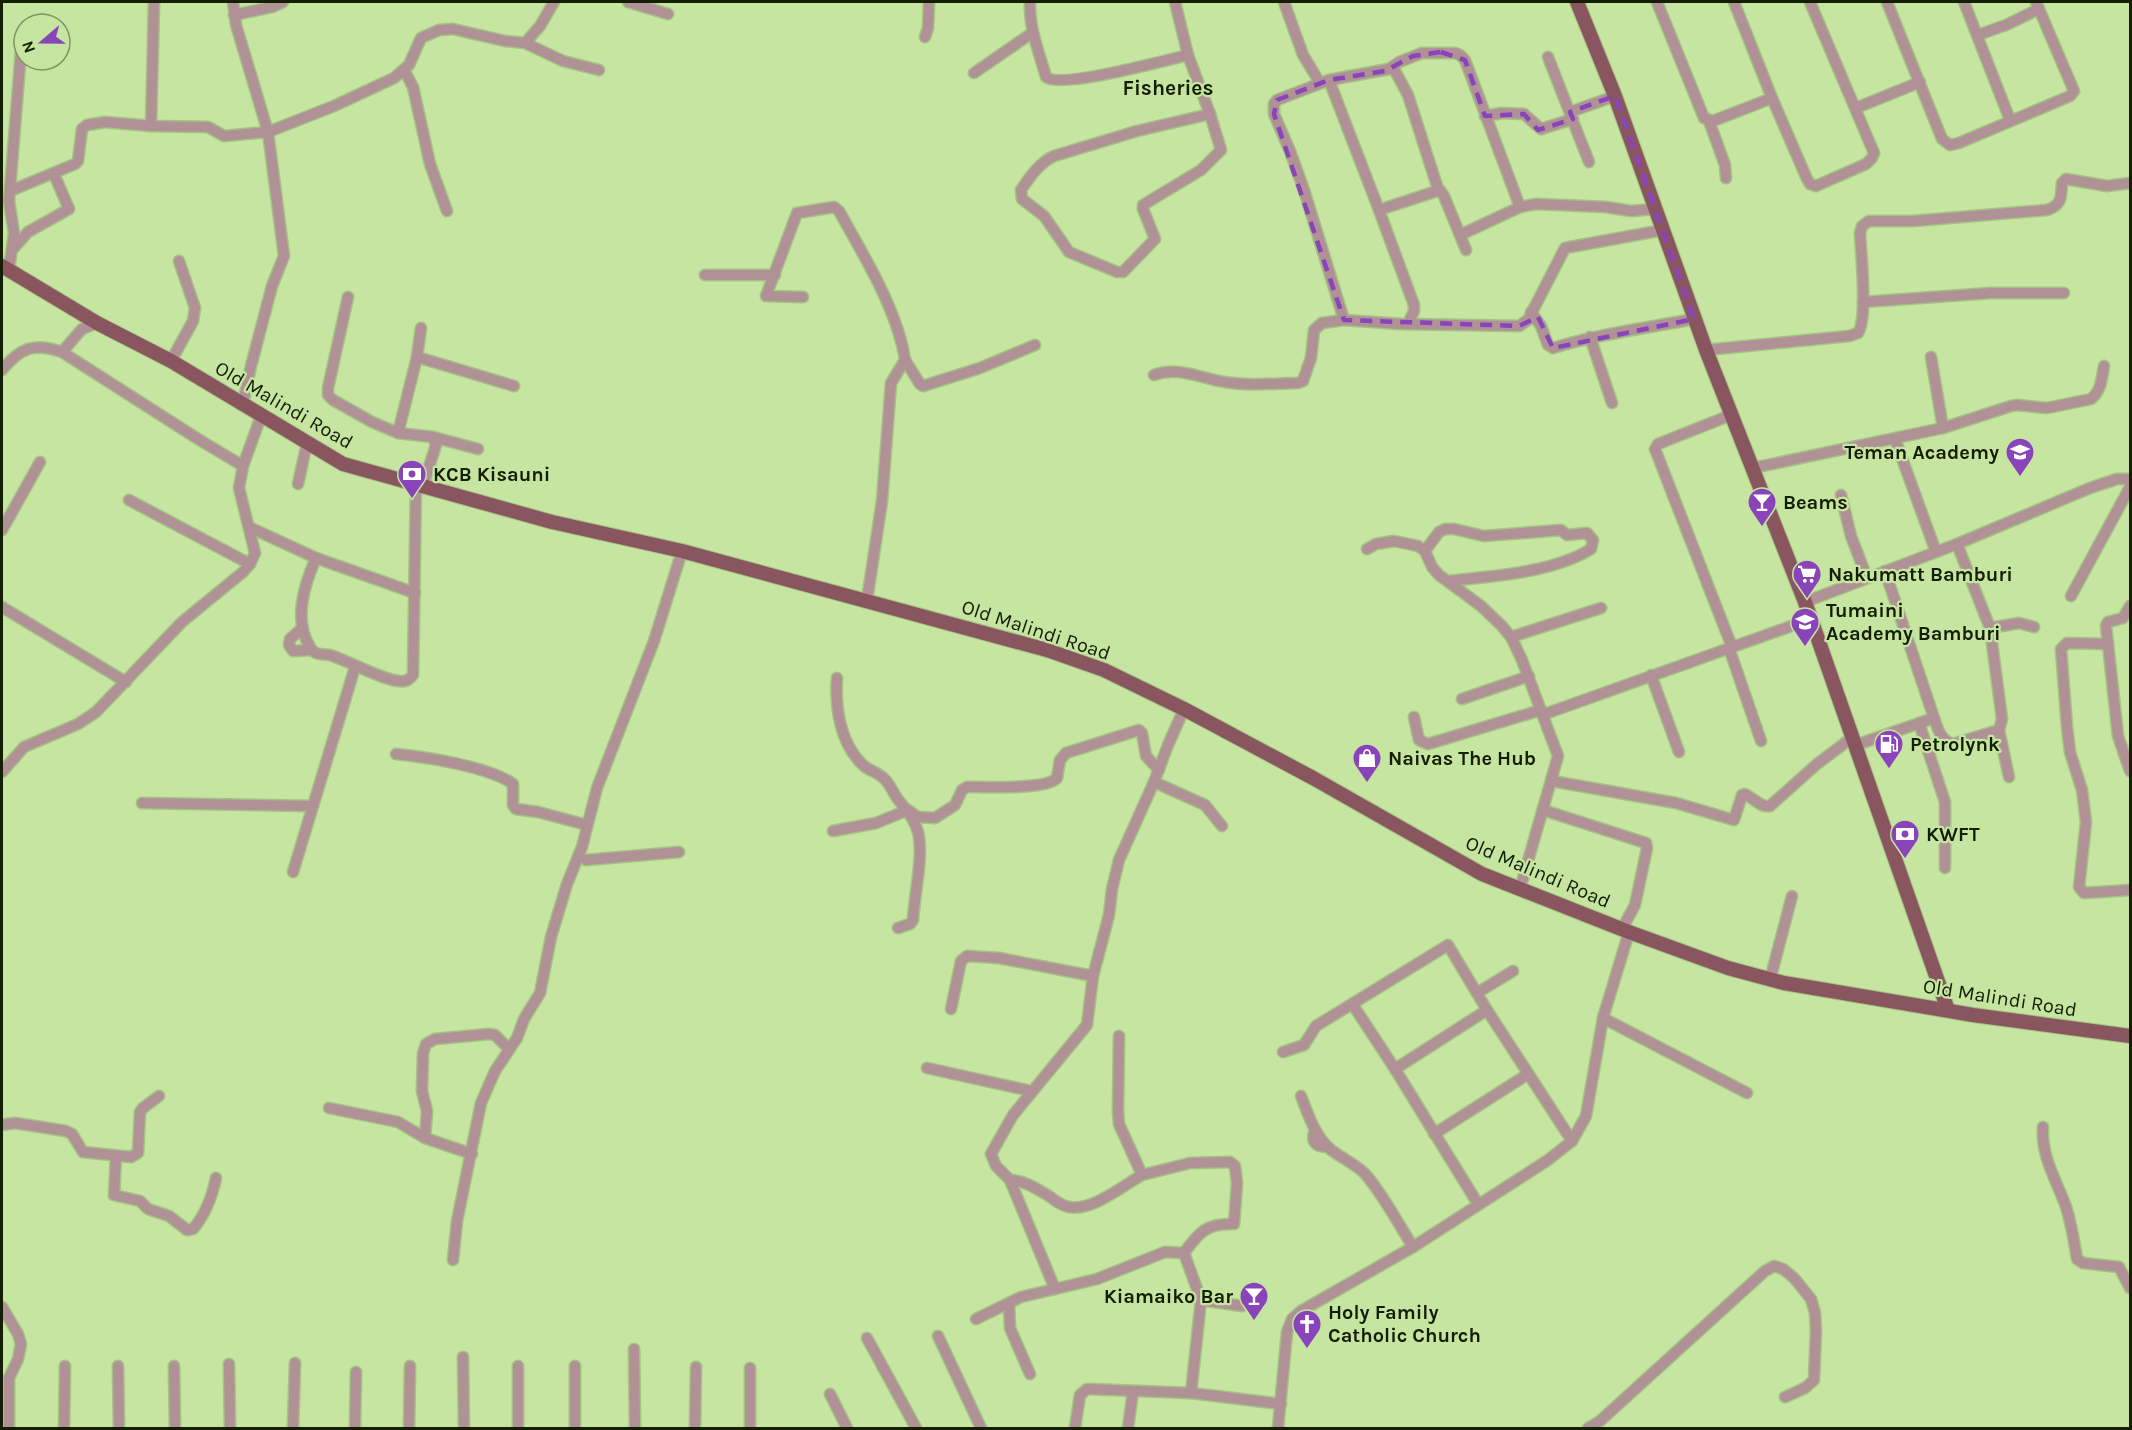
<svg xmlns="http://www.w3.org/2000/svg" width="2132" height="1430" font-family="Karla,sans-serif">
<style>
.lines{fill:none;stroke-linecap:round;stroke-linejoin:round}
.minor-casing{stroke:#a6c185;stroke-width:13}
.major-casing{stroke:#a6c185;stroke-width:16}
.minor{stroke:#af9196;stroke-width:10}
.major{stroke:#89565f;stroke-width:14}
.marked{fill:none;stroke:#8844b8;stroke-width:4.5;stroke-dasharray:12 8;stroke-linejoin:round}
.labels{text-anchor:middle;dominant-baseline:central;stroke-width:4.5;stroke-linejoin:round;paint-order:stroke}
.street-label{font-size:20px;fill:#141e05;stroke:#c6e5a1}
.poi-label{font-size:20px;font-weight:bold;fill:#141e05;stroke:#c6e5a1;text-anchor:start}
.neighbourhood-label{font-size:21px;font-weight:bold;fill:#141e05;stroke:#c6e5a1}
</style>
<rect width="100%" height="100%" fill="#c6e5a1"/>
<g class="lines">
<!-- minor casing -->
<g class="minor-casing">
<g id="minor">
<path d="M233 2 236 25 268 132 284 256 272 286 251 366 243 404"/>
<path d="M628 2 668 14"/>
<path d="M1030 2C1029 28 1039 52 1046 77 1060 89 1167 60 1188 55L1175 2"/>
<path d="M1284 2 1303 55 1320 83"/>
<path d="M1657 2 1704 118 1713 121 1772 98"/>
<path d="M1734 2 1772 98 1807 179 1810 184 1816 186 1866 164 1872 158 1874 153 1810 2"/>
<path d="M1887 2 1942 139 1950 145 1959 143 2070 96 2074 91 2036 2"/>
<path d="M1964 2 2010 120"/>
<path d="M234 15 272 7 283 2"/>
<path d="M1978 35 2006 25 2039 9"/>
<path d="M925 37 928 28 929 2"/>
<path d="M525 43 563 61 599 70"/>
<path d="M1188 55 1210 114"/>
<path d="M1548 57 1589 162"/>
<path d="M1393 67 1408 95 1438 189"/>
<path d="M404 70 413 87 430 164 447 211"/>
<path d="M974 73 1032 33"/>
<path d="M1329 80 1379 210 1440 190 1444 196 1460 235 1520 207 1536 204 1606 207 1631 211 1656 209"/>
<path d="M1856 108 1920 82"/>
<path d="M1570 112 1615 96"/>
<path d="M1210 114 1221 150 1201 170 1143 205V209L1155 239 1123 272H1117L1069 252 1044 216 1022 199 1021 190C1030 177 1039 163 1054 156L1137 131Z"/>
<path d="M1485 116 1502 113 1524 114 1541 129 1573 119"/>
<path d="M1709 121 1725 165 1726 178"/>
<path d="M151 126 154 2"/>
<path d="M10 191 75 164 78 161 82 129 87 125 105 122 151 126 208 127 224 136 268 132 334 106 394 78 409 65 421 38 439 30 453 29 505 41 525 43 540 26 554 2"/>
<path d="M1379 210 1414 305V311L1408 324"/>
<path d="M1460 235 1466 250"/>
<path d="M13 249 28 232 69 209 54 174"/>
<path d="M9 270 14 233 9 201 21 51"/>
<path d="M705 275H775"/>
<path d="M348 297 328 388V395L333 400 372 422 398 433 433 437 436 445 423 486"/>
<path d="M803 297 766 296 797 213 834 207 839 211C863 254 898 311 905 360L891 383 882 501 867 600"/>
<path d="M1863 302 1991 293H2064"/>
<path d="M1531 312 1541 326 1548 345 1553 348C1599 334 1647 328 1694 319"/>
<path d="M1344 320 1304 190 1290 151 1274 114V104L1277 100 1329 80 1389 69 1399 62 1422 53H1455L1460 55 1465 60 1520 207"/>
<path d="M1590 337 1612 403"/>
<path d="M1706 350 1849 336 1858 333C1868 318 1861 254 1860 233L1862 226 1869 221H1913L2047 210C2062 205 2061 198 2062 183L2066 179 2107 186 2130 183"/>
<path d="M62 352 82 329 97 323"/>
<path d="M417 357 514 386"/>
<path d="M905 360 920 384 923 386 980 368 1035 345"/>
<path d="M171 361 193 321 195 308 179 261"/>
<path d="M2 370C20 348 34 342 62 352L198 439 243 466"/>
<path d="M1154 375C1180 365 1206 381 1232 383 1254 386 1277 383 1298 383L1303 381 1311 358 1314 330 1322 323 1344 320 1401 324 1519 326 1528 320 1565 248 1663 230"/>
<path d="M1731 415 1658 444 1655 449 1732 647"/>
<path d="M1943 428 2011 406 2017 405 2047 408 2091 399C2101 391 2102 378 2104 366"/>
<path d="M398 433 417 357 421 328"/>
<path d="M433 437 478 449"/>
<path d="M1895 439 1936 552"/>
<path d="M1753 468 1943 428 1931 357"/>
<path d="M298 484 307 443"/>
<path d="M1841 495 1851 536 1867 578"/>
<path d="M129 500 250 564"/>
<path d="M249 527 316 558 415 593"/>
<path d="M2 530 40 462"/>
<path d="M1957 544 1990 628 2002 719 1999 730 2009 777"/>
<path d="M1367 549 1376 544 1394 541 1418 546 1425 551 1432 567 1439 575 1481 606 1501 625 1511 637 1522 660 1558 756 1520 889"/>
<path d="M1425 551 1439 532 1445 529H1454L1484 536 1561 530 1567 535 1587 533 1593 540 1591 549C1552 573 1493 576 1449 581"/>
<path d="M316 558C304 585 293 620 310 647 312 650 313 652 316 653 321 655 326 654 330 655 347 660 389 684 405 681 409 680 410 678 413 675L416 484"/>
<path d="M2071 596 2130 487"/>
<path d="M1805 602 1957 544 2090 488 2117 479H2130"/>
<path d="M2130 606 2123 618 2108 622 2106 626 2118 736 2130 771"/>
<path d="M2 607 126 682"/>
<path d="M1990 628 2019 623 2034 627"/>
<path d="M301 629 290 639 289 645 293 651 311 650"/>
<path d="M1511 637 1601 608"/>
<path d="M2108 644 2067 643 2061 649 2067 727 2070 752 2082 790 2086 822 2079 887 2084 893 2130 890"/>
<path d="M1729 648 1761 741"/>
<path d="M1651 675 1679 752"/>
<path d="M837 678C835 707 840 743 862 764 867 770 875 771 881 776 889 781 892 791 897 798 905 809 913 816 917 829 925 850 914 896 913 920L910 924 898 928"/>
<path d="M1462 699 1529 676"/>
<path d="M1184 709 1168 745 1154 782 1205 805 1222 826"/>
<path d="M1542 715 1811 619"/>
<path d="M1414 717 1419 740 1428 744 1541 710"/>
<path d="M1934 718C1938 729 1940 740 1953 744L1999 730"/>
<path d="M1919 723 1945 802V868"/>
<path d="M1856 745 1934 718 1885 571"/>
<path d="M396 754C426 757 490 767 513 784V805L516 809 538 812 587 825"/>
<path d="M2 772 24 747 78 724 96 712 182 622 243 572 250 564 255 553 239 488 243 466 261 416"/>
<path d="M1552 781 1676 803 1734 820 1742 795 1745 794C1753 798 1761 808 1770 806L1817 764 1853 737"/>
<path d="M142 803 313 806"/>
<path d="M1543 810 1646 843 1647 848 1635 905 1622 929"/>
<path d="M833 831 876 823 908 810 918 817 935 818 955 805 962 790 967 787C985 787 1046 790 1057 778L1060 760 1066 753 1139 730 1142 733 1146 756 1159 770"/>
<path d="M586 860 679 852"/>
<path d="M293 872 355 667"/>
<path d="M1770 980 1792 896"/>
<path d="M1477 993 1513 971"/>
<path d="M1353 1005 1395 1069 1478 1204"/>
<path d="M951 1009 961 961 967 956 999 958 1093 976"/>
<path d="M1603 1018 1747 1093"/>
<path d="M1119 1036 1118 1111 1119 1124 1142 1175 1190 1163 1230 1162 1235 1166 1237 1183 1234 1224C1207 1223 1199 1232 1184 1253L1201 1300 1191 1393"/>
<path d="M1283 1052 1304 1045 1316 1026 1448 945 1487 1010 1572 1141"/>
<path d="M927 1068 1031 1091"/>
<path d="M1395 1069 1487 1010"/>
<path d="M1301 1096C1308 1114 1315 1136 1330 1149 1342 1159 1357 1164 1367 1176 1385 1198 1398 1223 1413 1247"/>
<path d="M329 1108 398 1122 425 1138 472 1154"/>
<path d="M2 1125 15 1123 66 1131 72 1134 83 1152 131 1157 138 1153 140 1112 143 1108 159 1096"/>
<path d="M2043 1127C2041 1155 2055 1178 2065 1204 2071 1221 2074 1240 2077 1259L2083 1263 2119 1267 2130 1288"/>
<path d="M1315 1130C1310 1142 1316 1147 1328 1147"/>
<path d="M1434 1134 1528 1074"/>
<path d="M425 1138 427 1111 422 1091 423 1054 426 1044 435 1039 489 1034 495 1035 509 1049"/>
<path d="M116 1156 114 1195 140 1201 148 1209 169 1216 187 1230 193 1229C206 1214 212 1197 216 1178"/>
<path d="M1010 1180C1026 1181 1035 1188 1049 1196 1054 1200 1063 1206 1069 1207 1091 1212 1124 1185 1142 1175"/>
<path d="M453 1260 457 1221 481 1103 495 1071 517 1038 524 1019 540 993 551 937 567 884 582 847 597 788 654 641 682 551"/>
<path d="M1055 1289 1010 1180 996 1166 991 1154 1013 1115 1087 1025 1093 976 1109 915 1112 889 1119 860 1154 782"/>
<path d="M1201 1300 1242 1306 1255 1299"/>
<path d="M1009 1303 1010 1328 1030 1374"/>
<path d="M2 1307 18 1334 21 1344 18 1359 9 1378V1428"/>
<path d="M976 1319 1021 1297 1097 1279 1165 1252 1184 1253"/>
<path d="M938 1336 981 1428"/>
<path d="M867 1338 916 1428"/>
<path d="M634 1349 635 1428"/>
<path d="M463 1357 464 1428"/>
<path d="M229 1364 230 1428"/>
<path d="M118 1366 119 1428"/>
<path d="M174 1366 175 1428"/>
<path d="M518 1366V1428"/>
<path d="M575 1366V1428"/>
<path d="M750 1368V1428"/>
<path d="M830 1394 847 1428"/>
<path d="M64 1428 65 1366"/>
<path d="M293 1428 295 1363"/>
<path d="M355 1428 356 1372"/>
<path d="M409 1428 410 1366"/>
<path d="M695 1428 696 1367"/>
<path d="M1075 1428 1080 1395 1087 1389 1191 1393 1281 1404"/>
<path d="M1128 1428 1133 1391"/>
<path d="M1278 1428 1287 1332 1292 1319 1301 1311 1413 1247 1548 1160 1572 1141 1586 1116 1603 1018 1629 932"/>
<path d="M1588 1428 1600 1421 1765 1271 1774 1266 1783 1269 1794 1278 1811 1299 1815 1313 1816 1330 1814 1380 1805 1388 1785 1397"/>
</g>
</g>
<!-- major casing -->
<g class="major-casing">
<g id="major">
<path d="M1577 2 1615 96 1706 350 1805 602 1948 1010"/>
<path d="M2 266 97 323 171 361 343 464 552 522 682 551 1047 650 1104 670 1184 709 1313 778 1482 874 1629 932 1728 968 1784 983 1973 1015 2130 1036"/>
</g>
</g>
<!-- minor -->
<use href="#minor" class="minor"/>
<!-- major -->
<use href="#major" class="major"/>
</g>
<!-- marked area -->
<path class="marked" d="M1441 52 1465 60 1485 116 1524 114 1538 130 1573 119 1570 112 1615 96 1694 319 1553 348 1538 317 1519 326 1344 320 1274 114 1277 100 1329 80 1385 71 1413 56Z"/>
<!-- icons -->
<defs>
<g id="school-pin" transform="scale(1.5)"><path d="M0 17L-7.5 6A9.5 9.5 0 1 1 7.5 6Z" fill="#8844b8" stroke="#c6e5a1"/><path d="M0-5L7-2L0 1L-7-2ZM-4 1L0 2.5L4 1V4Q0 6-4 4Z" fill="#fff"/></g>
<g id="bank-pin" transform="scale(1.5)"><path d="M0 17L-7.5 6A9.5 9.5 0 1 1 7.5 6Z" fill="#8844b8" stroke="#c6e5a1"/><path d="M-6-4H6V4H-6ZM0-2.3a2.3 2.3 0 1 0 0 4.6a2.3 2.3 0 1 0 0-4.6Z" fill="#fff"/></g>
<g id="bar-pin" transform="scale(1.5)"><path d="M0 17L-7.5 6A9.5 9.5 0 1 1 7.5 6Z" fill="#8844b8" stroke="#c6e5a1"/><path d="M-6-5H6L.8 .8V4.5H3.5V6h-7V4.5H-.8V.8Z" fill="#fff"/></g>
<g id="supermarket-pin" transform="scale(1.5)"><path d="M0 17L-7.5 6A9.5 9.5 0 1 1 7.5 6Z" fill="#8844b8" stroke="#c6e5a1"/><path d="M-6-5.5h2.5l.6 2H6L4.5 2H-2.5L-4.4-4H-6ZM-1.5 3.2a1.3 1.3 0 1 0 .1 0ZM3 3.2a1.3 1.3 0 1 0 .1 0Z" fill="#fff"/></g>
<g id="fuel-pin" transform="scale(1.5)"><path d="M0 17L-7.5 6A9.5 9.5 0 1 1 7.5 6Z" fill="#8844b8" stroke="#c6e5a1"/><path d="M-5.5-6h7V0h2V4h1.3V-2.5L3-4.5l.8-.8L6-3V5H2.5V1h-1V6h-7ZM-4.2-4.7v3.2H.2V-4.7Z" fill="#fff"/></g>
<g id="shop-pin" transform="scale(1.5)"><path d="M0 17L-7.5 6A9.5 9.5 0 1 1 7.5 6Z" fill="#8844b8" stroke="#c6e5a1"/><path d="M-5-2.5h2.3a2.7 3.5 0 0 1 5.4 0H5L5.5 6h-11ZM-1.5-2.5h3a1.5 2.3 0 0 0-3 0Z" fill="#fff"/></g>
<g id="church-pin" transform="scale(1.5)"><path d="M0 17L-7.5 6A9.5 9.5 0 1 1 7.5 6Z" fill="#8844b8" stroke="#c6e5a1"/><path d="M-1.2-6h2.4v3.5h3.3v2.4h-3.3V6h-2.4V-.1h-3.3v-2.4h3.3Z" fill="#fff"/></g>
</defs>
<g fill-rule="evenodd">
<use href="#school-pin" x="2020" y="452"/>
<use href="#bank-pin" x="412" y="474"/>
<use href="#bar-pin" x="1762" y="502"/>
<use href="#supermarket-pin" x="1807" y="574"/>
<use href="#school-pin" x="1805" y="622"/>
<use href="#fuel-pin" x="1889" y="744"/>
<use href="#shop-pin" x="1367" y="758"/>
<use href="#bank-pin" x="1905" y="834"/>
<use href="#bar-pin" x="1254" y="1296"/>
<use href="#church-pin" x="1307" y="1324"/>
</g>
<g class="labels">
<!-- street labels -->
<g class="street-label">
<text transform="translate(284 405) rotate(30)">Old Malindi Road</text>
<text transform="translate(1036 630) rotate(18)">Old Malindi Road</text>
<text transform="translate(1538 872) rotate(23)">Old Malindi Road</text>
<text transform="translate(2000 998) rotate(9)">Old Malindi Road</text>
</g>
<!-- poi labels -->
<g class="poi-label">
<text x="1999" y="452" text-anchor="end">Teman Academy</text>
<text x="433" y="474">KCB Kisauni</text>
<text x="1783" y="502">Beams</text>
<text x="1828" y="574">Nakumatt Bamburi</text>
<text x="1826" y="610">Tumaini<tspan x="1826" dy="23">Academy Bamburi</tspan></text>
<text x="1910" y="744">Petrolynk</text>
<text x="1388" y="758">Naivas The Hub</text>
<text x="1926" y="834">KWFT</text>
<text x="1233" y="1296" text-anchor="end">Kiamaiko Bar</text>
<text x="1328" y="1312">Holy Family<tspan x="1328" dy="23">Catholic Church</tspan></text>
</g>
<!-- neighbourhood labels -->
<g class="neighbourhood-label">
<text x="1168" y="88">Fisheries</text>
</g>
</g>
<!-- border -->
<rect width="2132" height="1430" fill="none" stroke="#141e05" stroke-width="6"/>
<!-- north arrow -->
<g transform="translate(42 42) rotate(250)"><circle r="28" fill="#c6e5a1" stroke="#7f9563" stroke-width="1.5"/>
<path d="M0-4.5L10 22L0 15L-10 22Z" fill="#8844b8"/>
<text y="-9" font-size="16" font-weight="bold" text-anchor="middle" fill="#141e05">N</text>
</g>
</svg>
